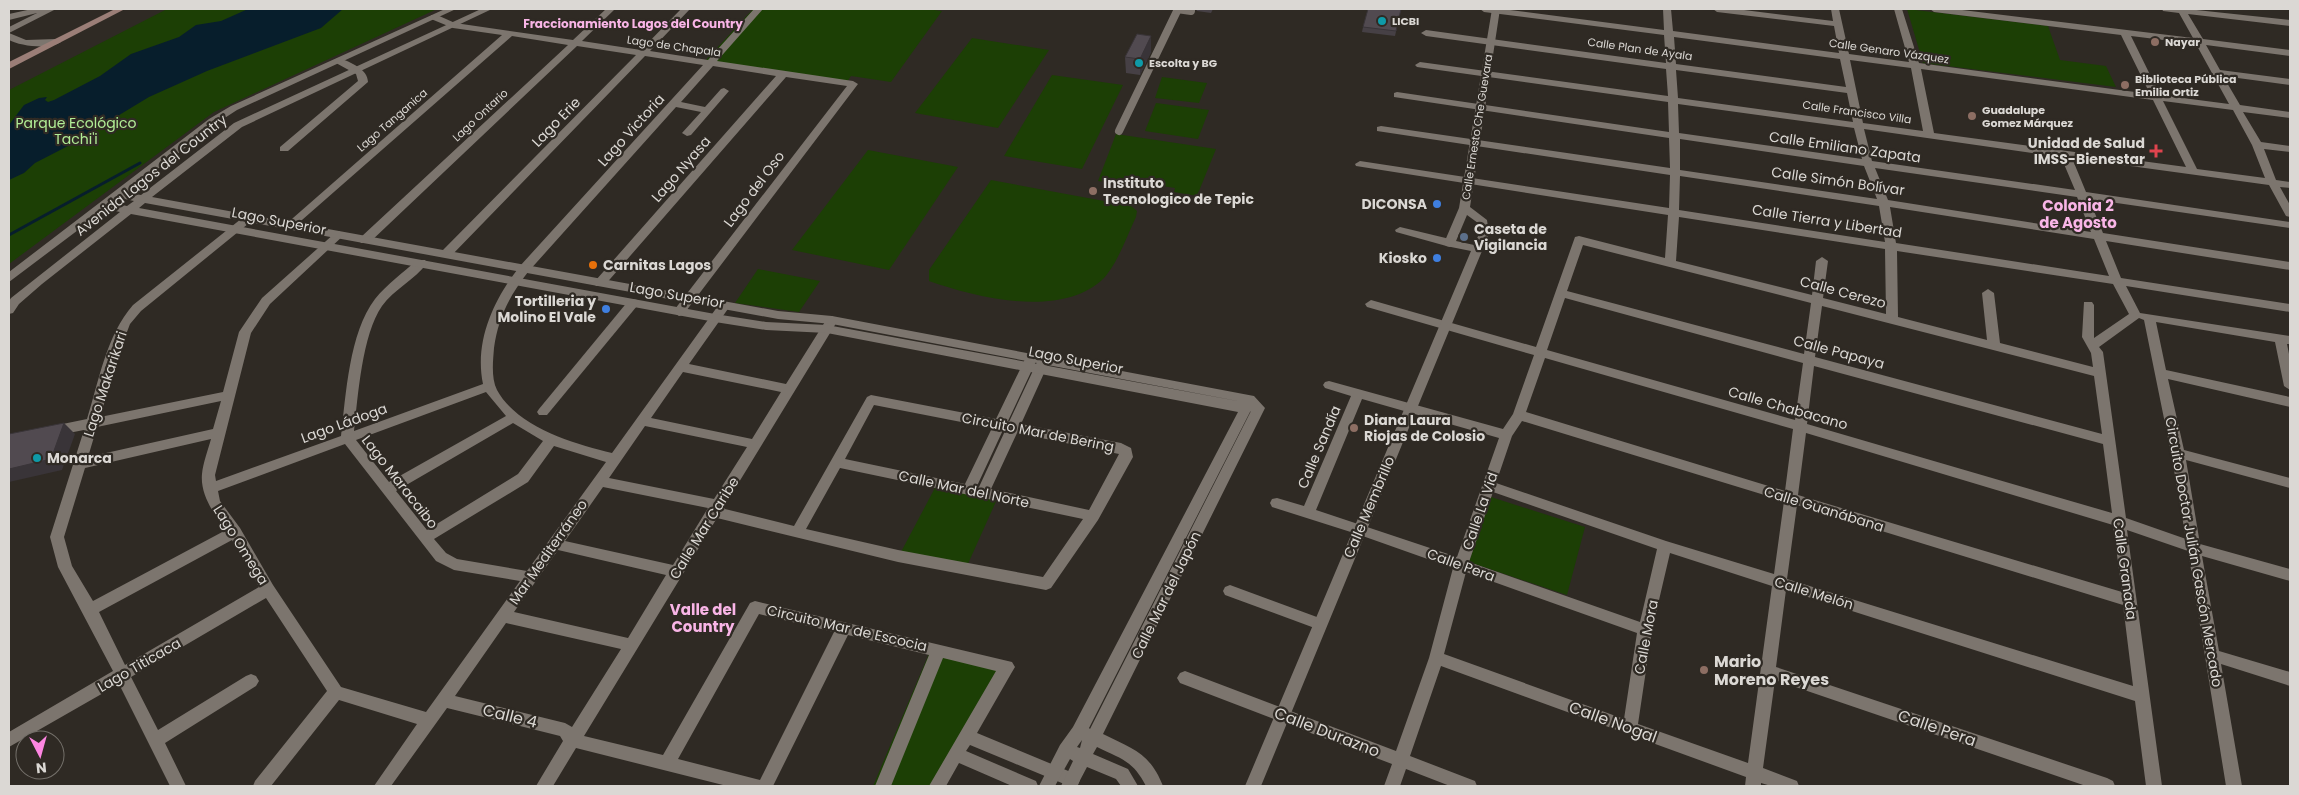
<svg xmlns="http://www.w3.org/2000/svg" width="2299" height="795" font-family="Poppins,sans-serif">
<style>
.green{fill:#1c3f05}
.water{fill:#071e2c}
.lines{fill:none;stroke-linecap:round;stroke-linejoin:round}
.stream{stroke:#071e2c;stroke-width:3}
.pedestrian{stroke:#7c756e;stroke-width:8}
.minor{fill:#7c756e;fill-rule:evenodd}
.tertiary{fill:#7c756e;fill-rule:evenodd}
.secondary{fill:#9b7e77;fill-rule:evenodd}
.wall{fill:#464045}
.shaded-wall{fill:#393438}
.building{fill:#514a50;stroke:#393438}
.culture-dot{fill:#0f9aa8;stroke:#2f2a24;stroke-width:2}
.education-dot{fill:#8d6e63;stroke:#2f2a24;stroke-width:2}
.health-dot{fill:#e0444e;stroke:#2f2a24;stroke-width:2}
.shop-dot{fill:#3f7fe0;stroke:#2f2a24;stroke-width:2}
.service-dot{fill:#5c6f8a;stroke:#2f2a24;stroke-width:2}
.food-dot{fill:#e8710a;stroke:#2f2a24;stroke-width:2}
.labels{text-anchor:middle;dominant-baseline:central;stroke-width:4.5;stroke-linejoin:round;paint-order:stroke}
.far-poi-label{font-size:11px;font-weight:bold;fill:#dbd8d4;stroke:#2f2a24;text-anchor:start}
.far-street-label{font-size:11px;fill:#dbd8d4;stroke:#2f2a24}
.far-neighbourhood-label{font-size:12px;font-weight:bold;fill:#f9b5e7;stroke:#2f2a24}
.street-label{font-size:14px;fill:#dbd8d4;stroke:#2f2a24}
.park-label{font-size:14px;fill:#b1ed96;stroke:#2f2a24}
.poi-label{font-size:14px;font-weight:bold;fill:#dbd8d4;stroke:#2f2a24;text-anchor:start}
.neighbourhood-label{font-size:15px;font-weight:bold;fill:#f9b5e7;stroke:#2f2a24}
.near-poi-label{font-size:16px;font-weight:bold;fill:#dbd8d4;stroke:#2f2a24;text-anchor:start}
.near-street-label{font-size:16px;fill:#dbd8d4;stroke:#2f2a24}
</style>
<rect width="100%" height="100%" fill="#2f2a24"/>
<!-- green -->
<g class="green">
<path d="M167 9H437L214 112 9 264V90Z"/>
<path d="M753 9H927L942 11 891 82 851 76 847 82 705 61Z"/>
<path d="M1907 9 2048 26 2060 60 2106 66 2116 87 1923 63Z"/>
<path d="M972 38 1049 50 998 128 915 113Z"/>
<path d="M1052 75 1123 85 1082 169 1004 156Z"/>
<path d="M1162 77 1207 83 1199 103 1155 98Z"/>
<path d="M1156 103 1209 110 1198 139 1145 131Z"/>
<path d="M1116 134 1216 149 1197 196 1174 192 1175 188 1123 180 1121 184 1098 181Z"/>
<path d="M868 150 958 167 889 270 792 250Z"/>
<path d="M991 180 1131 206 1137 211 1136 217C1128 234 1117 264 1104 278 1063 319 977 298 929 281V270Z"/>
<path d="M758 269 820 281 799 312 735 303Z"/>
<path d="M937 484 998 497 967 566 901 552Z"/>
<path d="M1491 497 1585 527 1567 595 1469 562Z"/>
<path d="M931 649 1000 665 930 786H873Z"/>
</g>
<!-- water -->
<path class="water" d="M248 9H343L321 28 207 71 149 97 68 146 35 163 24 173 9 180V125L24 105 39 98 47 97 45 100 48 102 54 100 100 76 131 54 179 37 196 25 221 21Z"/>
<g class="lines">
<!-- stream -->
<path class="stream" d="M9 235 140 163"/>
<!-- pedestrian -->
<g class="pedestrian">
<path d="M1177 9 1191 11V9"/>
<path d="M1119 131 1178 9"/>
</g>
<!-- minor -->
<g class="minor">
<path d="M32 9H56L9 33V27L37 13 9 20V14Z"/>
<path d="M606 9H615L582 41 641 50 681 9H690L650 51 708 60 754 9H763L717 61 853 81 858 84 683 315 679 316 673 312 675 309 847 86 786 77 604 286H596L594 283 596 280 776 76 713 66 681 102 705 107 721 89 724 88 729 91 691 135 687 136 682 133 701 112 676 107 528 272C510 295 498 318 494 348 493 361 491 378 497 390 517 427 574 444 612 453L720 303 724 302 730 306 689 364 786 384 828 317 832 316 838 320 725 505V509L794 526 867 397 871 395 996 419 1026 357 1032 353 1038 357 1008 421 1009 422 1038 360 1044 356 1050 360 1021 424 1121 443 1131 448 1133 457 1098 520 1051 588 1046 590 898 562 717 518 584 736 663 755 750 603 755 601 1012 662 1015 667 1012 672 977 733 1078 775 1080 780 1078 785 1069 786 970 745 966 751 1036 781 1038 786H1012L959 763 946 786H929L996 671 943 658 891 786H875L929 655 848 635 773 786H727L576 748 553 786H536L563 741 560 736 447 708 391 786H374L417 724 339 700 271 786H253L255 781 327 691 266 598 131 677 158 730 246 676 251 674 256 676 259 681 256 686 165 743 186 786H170L119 684 9 747V732L113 671 58 567 50 537 84 430 53 436 48 434 47 431 48 428 53 426 87 419C99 381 106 336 133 305L246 215H254L255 217 254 219 141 311 130 324 122 345 100 417 223 392 239 332 262 298 335 233 339 231 344 235 270 304 251 333 215 475 216 481 341 436C346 395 349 333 375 299 387 284 403 273 417 260H425L427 263C415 280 394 289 382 306 362 335 358 396 354 431L483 384C474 341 494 299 520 266L703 65 645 56 450 257H442L440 254 442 251 636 55 577 46 369 243H361L359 240 361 237 568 45 512 36 294 227H286L285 225 502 35 453 28 431 19V15H437L455 23 573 40ZM683 372 781 392 752 439 651 418ZM486 392 506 416 389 482 356 440ZM221 401 213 429 88 457 97 427ZM874 405 992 428 965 484 845 459ZM513 423 543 441 518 474 427 530 396 491ZM645 426 747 447 714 499 609 478ZM1003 430 1005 431 979 487 977 486ZM1017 433 1119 454 1089 510 991 489ZM211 439C208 450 203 463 202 474 200 495 214 514 226 530L93 601 72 566 64 537 85 468ZM345 444 436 561 454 570 520 581 426 712 341 687 273 585 240 528 220 501 218 491ZM554 446 606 462 527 571 457 559 446 553 434 539 528 482ZM840 468 1083 519 1043 577 898 550 806 529ZM603 487 708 508 673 565 565 541ZM232 540 259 587 125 665 99 612ZM558 550 666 575 628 638 514 612ZM759 614 834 632 760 780 678 759ZM506 623 621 649 572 727 565 723 455 696Z"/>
<path d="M1480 9H1502L1664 30 1663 9H1671L1673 31 1839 53 1834 26 1717 12 1713 9H1736L1833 21 1831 9H1839L1849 54 1909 62 1894 9H1902L1919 63 2150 94 2121 35 1934 12 1930 9H1954L2193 38 2179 13 2163 11 2162 9H2187L2290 20V26L2188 14 2203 39 2290 50V56L2206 45 2220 70 2290 79V85L2223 76 2240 105 2290 112V118L2243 112 2261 142 2290 146V152L2264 149 2276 180 2290 182V188L2280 187 2290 205V217L2286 216 2269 185 2072 158 2086 192 2290 222V228L2089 199 2103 233 2290 262V270L2106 241 2121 278 2290 304V312L2126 286 2140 313 2290 336V344H2287L2290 359V390L2284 386 2275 342 2156 322 2166 370 2290 397V407L2168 379 2184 450 2290 478V488L2186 460 2200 544 2290 569V581L2202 556 2219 651 2290 672V686L2221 664 2242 786H2226L2188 551 2127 530 2162 786H2146L2135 701 1786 590 1776 667 2107 778 2113 781 2115 786H2086L1775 680 1763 768 1797 781 1799 786H1771L1761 783V786H1745L1746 777 1441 666 1410 756 1475 781 1477 786H1450L1406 769 1400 786H1384L1392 764 1180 683 1177 678 1180 673 1185 671 1396 751 1429 658 1453 568 1357 534 1272 507 1270 503 1272 499 1277 498 1304 506 1351 396 1325 388 1323 385 1325 382 1329 381 1503 429 1513 414 1534 355 1367 307 1365 304 1371 300 1536 347 1575 237 1579 236 1665 258 1668 215 1356 166 1355 164 1360 161 1669 208 1670 175 1377 131V127L1381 126 1670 168 1669 138 1394 97V93L1397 92 1669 132 1668 102 1417 67 1415 65 1420 62 1668 96 1666 69 1426 36 1421 33 1426 30 1666 63 1664 35 1484 12ZM2131 36 2196 44 2229 104 2160 95ZM1674 37 1840 59 1846 87 1676 64ZM1850 60 1911 68 1923 131 1863 123ZM1921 69 2153 100 2186 167 1934 133ZM1676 70 1847 93 1853 122 1678 98ZM2163 101 2233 110 2252 145 2265 178 2197 169ZM1678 104 1854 128 1862 159 1679 133ZM1864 129 2061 157 2075 190 1872 161ZM1680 139 1864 166 1877 199 1680 170ZM1875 168 2077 197 2091 232 1888 200ZM1680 176 1879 206 1885 242 1679 210ZM1890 207 2094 239 2109 276 1896 243ZM1679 217 1885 249 1886 314 1823 298 1828 261 1822 257 1816 261 1812 295 1676 261ZM1583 245 1811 303 1804 354 1567 291ZM1897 251 2113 284 2129 314 2094 338V305L2092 302H2084L2082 337 2091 353 2093 367 2000 343 1994 293 1988 289 1982 293 1987 340 1898 317ZM1565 298 1803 363 1795 420 1547 350ZM1822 306 2094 376 2102 434 1815 357ZM2139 318 2144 320 2171 453 2186 539 2126 518 2103 352 2099 347ZM1545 358 1793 429 1785 491 1526 412ZM1814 366 2103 444 2112 513 1807 424ZM1362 399 1499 438 1457 557 1316 510ZM1522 421 1784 501 1774 574 1666 541 1496 483 1512 436ZM1806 433 2113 525 2122 592 1798 495ZM1493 492 1657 549 1640 622 1469 562ZM1797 505 2123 605 2133 686 1787 579ZM1670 553 1772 586 1748 763 1638 724 1652 630ZM1466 572 1637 633 1624 719 1444 654Z"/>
<path d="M9 33 26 40 56 39 61 42C50 50 20 46 9 40Z"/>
<path d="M339 58C350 62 368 69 368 82L288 151H280V147L358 81 356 74 336 63V59Z"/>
<path d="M1400 227 1454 240 1456 243 1450 247 1396 232 1395 230Z"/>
<path d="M633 299 637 300 639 303 637 306 547 415H539L537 412 539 409 629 300Z"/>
<path d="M1230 585 1325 620 1327 624 1325 628 1320 630 1225 595 1223 591 1225 587Z"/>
</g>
<!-- tertiary -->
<g class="tertiary">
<path d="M445 9H456L237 110 217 123 127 193 141 195 234 123 481 9H492L242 127 152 197 778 311 832 316 1254 396 1265 408 1103 734C1133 749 1150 753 1163 786H1146C1133 761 1122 759 1097 747L1093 754 1128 769 1138 786H1121L1116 779 1087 767 1077 786H1061L1073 761 1070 759 1055 786H1039L1060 745 1073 727 1238 412 827 333 766 330 715 322 131 214 42 284 19 304 13 313 9 314V301L11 298 120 212 106 209 9 282V272L209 119 231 106ZM120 198 134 201 127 206 113 203ZM145 203 778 319 832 324 1243 402 827 325 766 322 715 314 139 208ZM1251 411 1090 729 1089 728 1250 412ZM1082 740 1080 748 1077 747Z"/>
<path d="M1492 9H1500L1470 207 1487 220 1489 234 1261 786H1245L1471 251 1446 246 1444 243 1459 208ZM1467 215 1478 223 1479 234 1474 245 1456 241Z"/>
</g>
<!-- secondary -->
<path class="secondary" d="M115 9H125L9 69V62Z"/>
</g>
<!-- wall -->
<g class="wall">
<path d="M1196 9H1213L1211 13 1197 11Z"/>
<path d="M1401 9 1395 36 1362 32 1363 27Z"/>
<path d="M1151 52 1140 75 1126 73 1125 57Z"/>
</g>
<!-- shaded-wall -->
<g class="shaded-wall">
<path d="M1151 36V52L1140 75V59Z"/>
<path d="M64 423 75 434 62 470 9 482V469Z"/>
</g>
<!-- building -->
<g class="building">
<path d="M1368 9H1401L1396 31 1363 27Z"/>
<path d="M1137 34 1151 36 1140 59 1125 57Z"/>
<path d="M64 423 51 459 9 469V434Z"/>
</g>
<!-- markers -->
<g class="culture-dot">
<circle cx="1382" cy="21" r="5"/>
<circle cx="1139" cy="63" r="5"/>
<circle cx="37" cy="458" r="5"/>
</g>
<g class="education-dot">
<circle cx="2155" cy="42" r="5"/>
<circle cx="2125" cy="85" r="5"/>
<circle cx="1972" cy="116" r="5"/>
<circle cx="1093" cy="191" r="5"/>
<circle cx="1354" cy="428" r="5"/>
<circle cx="1704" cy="670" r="5"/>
</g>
<path class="health-dot" d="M2153.5 143.5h5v5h5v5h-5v5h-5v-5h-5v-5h5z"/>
<g class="shop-dot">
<circle cx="1437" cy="204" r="5"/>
<circle cx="1437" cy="258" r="5"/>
<circle cx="606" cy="309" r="5"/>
</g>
<circle class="service-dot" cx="1464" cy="237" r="5"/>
<circle class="food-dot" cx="593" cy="265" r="5"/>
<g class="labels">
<!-- far-poi labels -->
<g class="far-poi-label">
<text x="1392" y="21">LICBI</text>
<text x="2165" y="42">Nayar</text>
<text x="1149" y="63">Escolta y BG</text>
<text x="2135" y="79">Biblioteca Pública<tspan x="2135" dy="13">Emilia Ortiz</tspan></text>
<text x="1982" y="110">Guadalupe<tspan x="1982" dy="13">Gomez Márquez</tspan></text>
</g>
<!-- far-street labels -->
<g class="far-street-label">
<text transform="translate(674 46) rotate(8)">Lago de Chapala</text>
<text transform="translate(1640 49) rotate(8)">Calle Plan de Ayala</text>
<text transform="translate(1889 51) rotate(8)">Calle Genaro Vázquez</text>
<text transform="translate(1857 112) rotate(8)">Calle Francisco Villa</text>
<text transform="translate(480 115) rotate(-43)">Lago Ontario</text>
<text transform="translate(392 120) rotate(-41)">Lago Tanganica</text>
<text transform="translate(1477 127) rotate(-81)">Calle Ernesto Che Guevara</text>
</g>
<!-- far-neighbourhood labels -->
<g class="far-neighbourhood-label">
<text x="633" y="23">Fraccionamiento Lagos del Country</text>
</g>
<!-- street labels -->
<g class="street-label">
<text transform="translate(556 122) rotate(-46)">Lago Erie</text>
<text transform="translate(631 130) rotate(-48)">Lago Victoria</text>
<text transform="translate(1845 147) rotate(8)">Calle Emiliano Zapata</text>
<text transform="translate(681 169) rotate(-49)">Lago Nyasa</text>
<text transform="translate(151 175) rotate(-38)">Avenida Lagos del Country</text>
<text transform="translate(1838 181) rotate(8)">Calle Simón Bolívar</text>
<text transform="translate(754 189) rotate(-53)">Lago del Oso</text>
<text transform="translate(279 221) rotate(11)">Lago Superior</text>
<text transform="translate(1827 221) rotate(9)">Calle Tierra y Libertad</text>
<text transform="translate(1843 292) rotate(15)">Calle Cerezo</text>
<text transform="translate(677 295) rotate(10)">Lago Superior</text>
<text transform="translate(1839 352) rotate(15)">Calle Papaya</text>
<text transform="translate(1076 360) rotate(11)">Lago Superior</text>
<text transform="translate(105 384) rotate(-72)">Lago Makarikari</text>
<text transform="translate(1788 408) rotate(16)">Calle Chabacano</text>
<text transform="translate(344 423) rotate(-20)">Lago Ládoga</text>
<text transform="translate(1038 432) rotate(11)">Circuito Mar de Bering</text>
<text transform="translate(1319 447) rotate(-67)">Calle Sandía</text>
<text transform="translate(400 482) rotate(52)">Lago Maracaibo</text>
<text transform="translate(964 489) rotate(12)">Calle Mar del Norte</text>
<text transform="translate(1369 507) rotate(-67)">Calle Membrillo</text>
<text transform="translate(1824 509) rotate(17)">Calle Guanábana</text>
<text transform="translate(1480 511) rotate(-71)">Calle La Vid</text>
<text transform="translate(704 528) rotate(-58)">Calle Mar Caribe</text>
<text transform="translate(241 545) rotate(58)">Lago Omega</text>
<text transform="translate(548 552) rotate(-55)">Mar Mediterráneo</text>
<text transform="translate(2194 552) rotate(80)">Circuito Doctor Julián Gascón Mercado</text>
<text transform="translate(1461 565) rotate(20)">Calle Pera</text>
<text transform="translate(2125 569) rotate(82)">Calle Granada</text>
<text transform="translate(1814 593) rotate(17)">Calle Melón</text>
<text transform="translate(1166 595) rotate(-64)">Calle Mar del Japón</text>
<text transform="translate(847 628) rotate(13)">Circuito Mar de Escocia</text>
<text transform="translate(1646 637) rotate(-79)">Calle Mora</text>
<text transform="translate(139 665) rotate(-30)">Lago Titicaca</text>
</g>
<!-- park labels -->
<g class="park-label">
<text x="76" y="123">Parque Ecológico<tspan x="76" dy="16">Tachi'i</tspan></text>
</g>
<!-- poi labels -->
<g class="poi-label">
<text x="2145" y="143" text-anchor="end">Unidad de Salud<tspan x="2145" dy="16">IMSS-Bienestar</tspan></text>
<text x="1103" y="183">Instituto<tspan x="1103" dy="16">Tecnologico de Tepic</tspan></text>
<text x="1427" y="204" text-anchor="end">DICONSA</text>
<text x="1474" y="229">Caseta de<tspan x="1474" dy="16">Vigilancia</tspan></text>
<text x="1427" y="258" text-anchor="end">Kiosko</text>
<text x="603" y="265">Carnitas Lagos</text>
<text x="596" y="301" text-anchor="end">Tortilleria y<tspan x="596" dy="16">Molino El Vale</tspan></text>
<text x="1364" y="420">Diana Laura<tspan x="1364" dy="16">Riojas de Colosio</tspan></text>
<text x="47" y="458">Monarca</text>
</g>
<!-- neighbourhood labels -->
<g class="neighbourhood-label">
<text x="2078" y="205">Colonia 2<tspan x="2078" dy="17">de Agosto</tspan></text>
<text x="703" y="609">Valle del<tspan x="703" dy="17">Country</tspan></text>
</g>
<!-- near-poi labels -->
<g class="near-poi-label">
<text x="1714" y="661">Mario<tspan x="1714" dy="18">Moreno Reyes</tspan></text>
</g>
<!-- near-street labels -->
<g class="near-street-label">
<text transform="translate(510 716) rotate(14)">Calle 4</text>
<text transform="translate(1613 722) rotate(20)">Calle Nogal</text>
<text transform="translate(1937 728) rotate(19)">Calle Pera</text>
<text transform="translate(1327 732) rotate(21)">Calle Durazno</text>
</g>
</g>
<!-- border -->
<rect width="2299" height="795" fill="none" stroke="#dbd8d4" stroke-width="20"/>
<!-- north arrow -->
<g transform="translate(40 755) rotate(174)"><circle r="24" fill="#2f2a24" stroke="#74706a"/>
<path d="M0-4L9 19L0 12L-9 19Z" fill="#fd86e1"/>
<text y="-8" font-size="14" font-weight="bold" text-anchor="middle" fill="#dbd8d4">N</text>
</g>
</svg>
